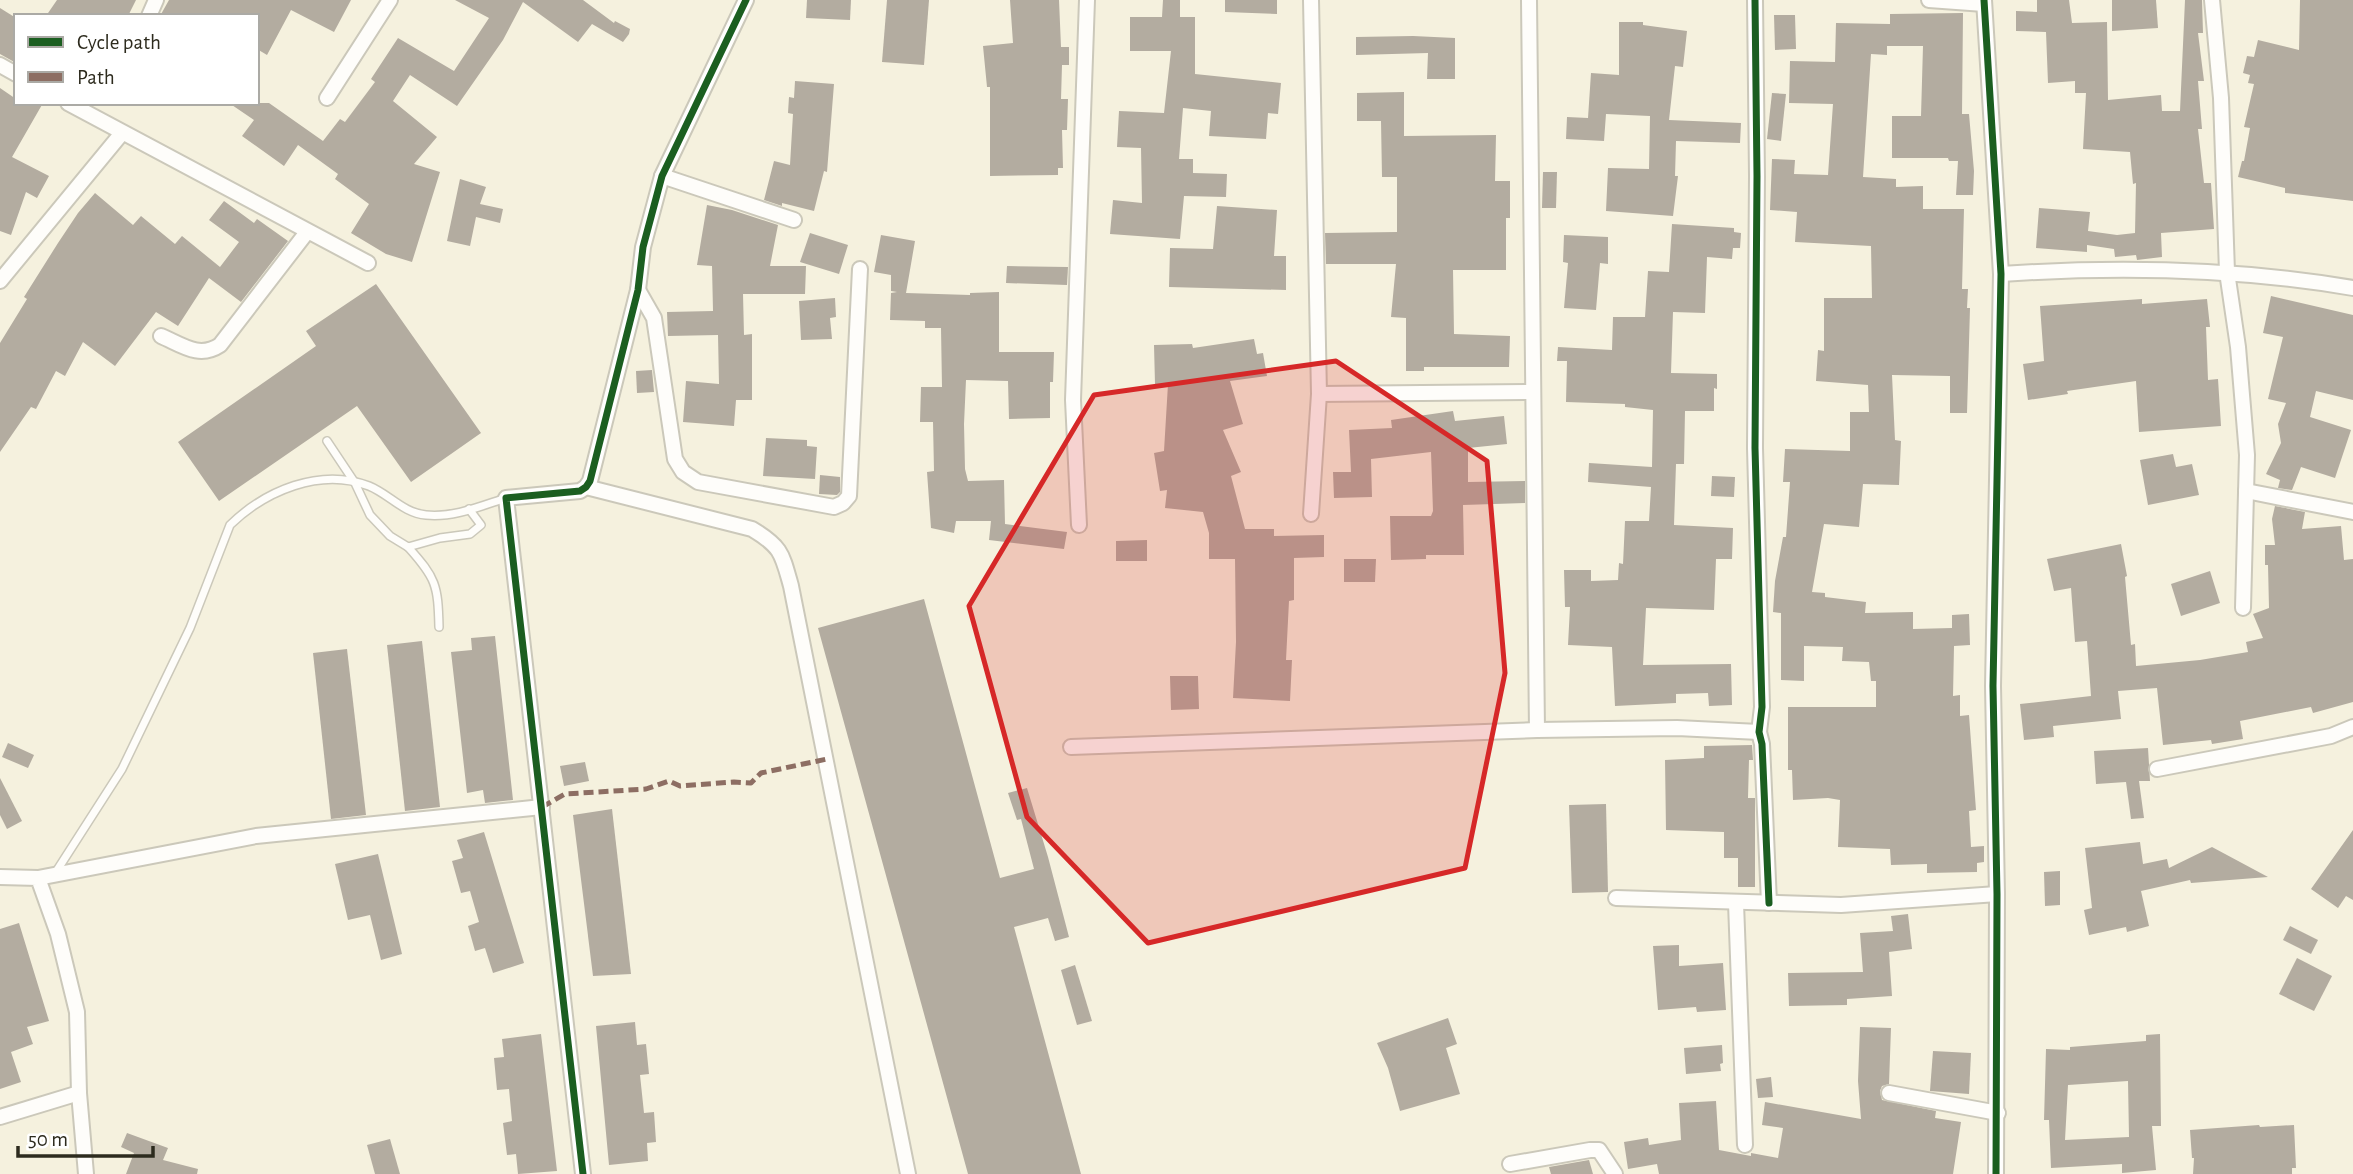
<svg xmlns="http://www.w3.org/2000/svg" width="2353" height="1174" font-family="'Alegreya Sans',sans-serif">
<style>
.building{fill:#b3aca0;fill-rule:evenodd}
.lines{fill:none;stroke-linecap:round;stroke-linejoin:round}
.service-casing{stroke:#cbc8ba;stroke-width:10}
.minor-casing{stroke:#cbc8ba;stroke-width:18}
.service{stroke:#fefdfa;stroke-width:7}
.minor{stroke:#fefdfa;stroke-width:14}
.quiet{stroke:#8d6e63;stroke-width:5;stroke-dasharray:10 5;stroke-linecap:butt}
.cycleway-casing{stroke:#fff;stroke-width:11}
.cycleway{stroke:#1b5e20;stroke-width:7}
.marked{fill:#d62828;fill-opacity:0.2;stroke:#d62828;stroke-width:5;stroke-linejoin:round}
</style>
<rect width="100%" height="100%" fill="#f5f1de"/>
<!-- building -->
<g class="building">
<path d="M57 0H136L128 16H46Z"/>
<path d="M169 0H351L334 32 291 10 267 55 257 49V16H160Z"/>
<path d="M455 0H583L614 23 615 21 630 29 629 34 623 42 592 24 578 42 523 2 503 40 457 106 410 75 393 101 437 137 414 164 440 172 412 262 386 254 351 233 369 204 335 179 338 174 298 145 284 166 242 136 254 120 229 103H269L323 141 340 119 345 122 375 82 371 79 398 38 454 71 489 18Z"/>
<path d="M807 0H851L850 20 806 18Z"/>
<path d="M887 0H929L924 65 882 62Z"/>
<path d="M1010 0H1059L1061 47H1069V65H1062L1061 99H1068L1067 130H1062L1063 168H1058V175L990 176V87H987L983 46 1013 43Z"/>
<path d="M1163 0H1180V17H1195V74L1281 83 1278 114 1268 113 1266 139 1209 136 1211 111 1183 108 1179 159H1193V173L1227 174 1226 197 1184 196 1180 239 1110 234 1113 200 1142 203 1141 148 1117 147 1119 111 1164 113 1171 51H1130V17H1162Z"/>
<path d="M1225 0H1277V14L1225 12Z"/>
<path d="M2037 0H2069L2072 23 2107 22 2108 100 2161 95 2162 111H2180L2185 0H2202L2203 33H2198L2204 81H2198L2202 129H2198L2204 183H2211L2214 229 2161 233 2162 257 2137 260 2136 255 2115 257 2114 249 2087 245V252L2036 248 2039 208 2090 212 2088 231 2117 235 2135 233 2136 183 2133 184 2130 152 2083 149 2086 93H2075V81L2048 83 2046 32 2016 31V11L2037 12Z"/>
<path d="M2112 0H2156L2158 28 2112 31Z"/>
<path d="M2300 0H2353V201L2285 193V188L2238 177 2242 161H2244L2250 128 2244 127 2254 84 2248 83 2250 75 2243 73 2247 56 2254 57 2258 40 2299 50Z"/>
<path d="M0 8 16 18V63L0 54Z"/>
<path d="M1963 13 1962 114H1969L1974 171 1973 195H1956L1958 161H1949L1948 158H1892V116H1921L1923 46H1887V55L1871 54 1863 177 1896 179V187L1923 186V209H1964L1962 289H1968L1967 308H1970L1967 413H1950V376L1892 375 1895 440 1901 441 1899 485 1863 484 1859 527 1824 524 1812 592 1825 593V597L1866 602 1865 613 1913 612V629L1952 628V615L1969 614 1970 645 1954 646 1953 696 1960 695V716L1969 715 1976 810 1969 811 1971 847 1984 846V862L1977 863V872L1927 873V864L1891 865 1890 849 1838 847 1840 800 1828 798 1793 800 1792 770H1788V707H1876V681H1871L1869 662 1842 661 1843 647 1804 646V681L1781 680V613L1773 612 1775 581 1783 537H1786L1790 482H1783L1785 449 1850 451V412H1869L1868 385 1816 381 1818 350 1824 351V298H1872L1871 246 1795 242 1797 212 1770 210 1772 159 1795 160 1794 174 1828 175 1833 104 1789 103 1790 61 1835 62 1836 23 1890 24V14Z"/>
<path d="M1774 15H1795L1796 49 1775 50Z"/>
<path d="M1619 22H1643V25L1687 31 1683 67 1675 66 1669 120 1741 123 1740 143 1676 141 1675 176H1678L1673 216 1606 211 1608 168 1649 169 1650 116 1606 114 1604 141 1566 139 1567 117 1588 118 1591 73 1619 75Z"/>
<path d="M1413 36 1455 38V79H1427L1428 53 1356 55V37Z"/>
<path d="M795 81 834 84 827 172 824 171 814 211 782 203V206L764 200 774 161 790 165 793 114 788 113 789 97 794 98Z"/>
<path d="M0 88 16 99V103H43L12 157 49 176 37 198 26 192 11 235 0 231Z"/>
<path d="M1404 92V136L1496 135 1495 181H1510V218H1506V270H1453L1454 334 1510 336 1509 367H1424V371H1406V318L1391 317 1396 264H1326L1325 233 1397 232V177H1382L1381 121H1357V93Z"/>
<path d="M1772 93 1786 94 1781 141 1767 139Z"/>
<path d="M1543 172H1557L1556 208H1542Z"/>
<path d="M460 179 486 187 480 204 503 209 500 223 476 217 470 246 447 241Z"/>
<path d="M95 193 133 225 141 216 175 244 182 236 220 267 239 242 209 220 224 201 254 223 257 219 288 241 241 302 209 278 178 326 156 312 115 366 83 342 65 376 56 371 36 409 31 407 0 452V343L27 299 24 297 58 243 78 213Z"/>
<path d="M707 205 732 210 778 225 770 266H806L805 294H743L744 335 752 334V400H736L734 426 683 422 686 381 719 384 718 335 668 336 667 312 713 311 712 266 697 265Z"/>
<path d="M1217 206 1277 210 1274 256H1286V290L1169 287 1170 248 1213 249Z"/>
<path d="M1672 224 1734 228V232L1741 233 1740 248H1733L1732 259 1707 257 1705 313 1673 312 1671 373 1717 374V389L1714 388V411H1685L1684 464H1676L1674 525 1733 528 1732 559H1716L1714 610 1646 608 1643 665 1731 664 1732 705 1709 706 1708 693 1676 694V703L1615 706 1612 647 1568 645 1570 607H1565L1564 570H1591V581L1618 580 1619 563 1623 564 1625 521H1649L1651 487 1588 482 1589 463 1652 467 1653 410 1625 407V404L1566 402 1567 361H1557L1558 347 1612 350 1613 317H1645L1648 271 1669 272Z"/>
<path d="M810 233 848 245 839 274 800 262Z"/>
<path d="M881 235 915 241 906 293 970 295V293L999 292V352H1054L1053 382H1050V418L1009 419 1008 381 966 380 964 424 965 469 968 481 1004 480 1005 524 1067 532 1064 549 989 540 991 521H956L954 533 931 528 927 472 934 471 933 422H920L921 387H942L941 328H925V321L890 320 891 293 897 292 891 291V275L874 272Z"/>
<path d="M1564 235 1608 237V264L1600 263 1596 310 1564 308 1568 263 1563 262Z"/>
<path d="M1007 266 1068 267 1067 285 1006 283Z"/>
<path d="M376 284 481 433 411 482 357 406 219 501 178 442 316 346 306 331Z"/>
<path d="M2271 296 2353 315V400L2316 391 2310 417 2351 430 2335 478 2301 467 2292 490 2278 488 2280 480 2266 474 2281 443 2278 424 2286 403 2268 399 2283 337 2263 333Z"/>
<path d="M835 298 836 317 830 318 832 339 801 340 799 301Z"/>
<path d="M2142 299V304L2207 299 2210 327H2206L2208 380 2218 379 2221 426 2139 432 2136 381 2067 391 2068 394 2028 400 2023 364 2044 361 2040 306Z"/>
<path d="M1254 339 1257 354 1263 353 1267 376 1230 381 1243 424 1223 430 1241 472 1231 476 1245 529H1274V536L1324 535V557L1294 558V600L1289 601 1286 660H1292L1290 701 1233 698 1236 642 1235 559H1209V533L1203 512 1165 508 1167 490 1160 491 1154 453 1164 451 1168 384H1155L1154 345 1192 344 1193 348Z"/>
<path d="M652 370 654 392 637 393 636 371Z"/>
<path d="M1453 411 1455 421 1504 416 1507 444 1468 448V482L1525 481V503L1463 505 1464 555H1426V559L1391 560 1390 516H1431L1433 511 1431 452 1371 459 1372 497 1334 498 1333 472H1351L1349 430 1392 428 1391 420Z"/>
<path d="M766 438 807 440V446L817 447 815 479 763 476Z"/>
<path d="M2173 454 2176 467 2192 464 2199 495 2148 505 2140 460Z"/>
<path d="M820 475 840 477V492L837 495 819 494Z"/>
<path d="M1712 476 1735 477 1734 497 1711 496Z"/>
<path d="M2275 506 2305 512 2302 529 2341 526 2344 560 2353 559V702L2313 713 2311 707 2240 721 2243 739 2212 744 2211 740 2163 745 2157 688 2118 691 2121 719 2053 726 2054 737 2024 740 2020 704 2091 696 2087 641 2075 642 2071 588 2054 591 2047 559 2121 544 2127 576 2125 577 2131 645 2135 644 2136 666 2200 660 2248 652 2246 642 2263 638 2253 614 2269 608 2268 565H2265V545H2275L2272 519Z"/>
<path d="M1147 540V561H1116V541Z"/>
<path d="M1344 559H1376L1375 582H1344Z"/>
<path d="M2210 571 2220 603 2181 616 2171 584Z"/>
<path d="M924 599 1000 878 1034 869 1021 819 1017 820 1008 793 1027 788 1048 857 1069 937 1055 941 1048 918 1014 927 1081 1174H968L818 628Z"/>
<path d="M495 636 513 800 485 803 483 790 467 793 451 652 472 650 471 638Z"/>
<path d="M422 641 440 807 405 811 387 645Z"/>
<path d="M347 649 366 815 331 819 313 653Z"/>
<path d="M1170 676H1198L1199 709 1171 710Z"/>
<path d="M8 743 34 755 28 768 2 757Z"/>
<path d="M1752 745 1753 760H1749L1748 798H1755V887H1738V858H1724V832L1666 830 1665 760 1704 758V746Z"/>
<path d="M2148 748 2150 781H2139L2144 818 2131 819 2126 782 2096 784 2094 751Z"/>
<path d="M585 762 589 781 564 786 560 766Z"/>
<path d="M0 778 22 821 7 829 0 815Z"/>
<path d="M1606 804 1608 892 1572 893 1569 805Z"/>
<path d="M612 809 631 974 593 976 573 815Z"/>
<path d="M2353 830V900L2346 896 2338 908 2311 889Z"/>
<path d="M484 832 524 963 493 973 485 948 475 951 468 926 479 922 470 891 461 893 452 861 463 858 457 840Z"/>
<path d="M2140 842 2143 864 2167 859 2169 868 2212 847 2268 877 2191 883 2190 880 2141 891 2149 926 2127 932 2126 927 2089 935 2084 910 2092 908 2085 848Z"/>
<path d="M378 854 402 954 381 960 370 915 348 920 335 864Z"/>
<path d="M2060 871V905L2045 906 2044 872Z"/>
<path d="M1908 914 1912 949 1889 952 1892 996 1847 999V1005L1789 1006 1788 973 1863 972 1860 933 1893 931 1891 916Z"/>
<path d="M19 923 49 1021 27 1027 33 1044 11 1052 21 1082 0 1089V929Z"/>
<path d="M2290 926 2318 940 2311 954 2283 940Z"/>
<path d="M1679 945V966L1723 963 1726 1010 1697 1012 1696 1007 1658 1010 1653 946Z"/>
<path d="M2297 958 2332 976 2314 1011 2279 994Z"/>
<path d="M1075 965 1092 1021 1077 1025 1061 970Z"/>
<path d="M1448 1018 1457 1044 1446 1048 1460 1094 1400 1111 1388 1068 1377 1043Z"/>
<path d="M635 1022 637 1045 646 1044 649 1074 640 1075 644 1113 654 1112 656 1142 647 1143 648 1161 609 1165 596 1026Z"/>
<path d="M1860 1027 1891 1028 1889 1084 1882 1086 1880 1091 1882 1100 1936 1111 1935 1118 1961 1122 1953 1174H1659L1657 1164 1628 1169 1624 1142 1648 1138 1649 1145 1681 1140 1679 1103 1716 1101 1719 1150 1751 1156V1153L1778 1158 1783 1128 1762 1125 1765 1102 1861 1119 1858 1081Z"/>
<path d="M541 1034 557 1171 518 1174 516 1154 507 1155 503 1123 512 1121 509 1089 497 1090 494 1058 504 1057 502 1039Z"/>
<path d="M2160 1034 2161 1126H2152L2156 1170 2122 1173V1164L2051 1168 2049 1120H2044L2046 1049 2070 1050V1047L2146 1041V1035ZM2128 1081 2129 1137 2065 1140 2068 1085Z"/>
<path d="M1722 1045 1723 1063 1720 1064 1721 1071 1686 1074 1684 1048Z"/>
<path d="M1933 1051 1971 1053 1969 1094 1930 1091Z"/>
<path d="M1771 1077 1773 1097 1758 1098 1756 1079Z"/>
<path d="M2259 1125 2260 1127 2294 1125 2296 1168H2292V1174H2193L2194 1158H2192L2190 1130Z"/>
<path d="M127 1133 168 1148 163 1160 198 1169 197 1174H126L134 1153 121 1147Z"/>
<path d="M390 1139 400 1174H375L367 1145Z"/>
<path d="M1589 1160 1593 1174H1551L1549 1167Z"/>
</g>
<g class="lines">
<!-- service casing -->
<g class="service-casing">
<g id="service">
<path d="M327 441 355 483 370 515 390 536 408 547 440 538 470 534 481 525 469 509"/>
<path d="M408 547C436 578 438 585 439 627"/>
<path d="M54 875 122 769 190 628 230 525C265 491 320 467 369 486 389 494 403 513 426 515 453 518 481 506 506 498"/>
</g>
</g>
<!-- minor casing -->
<g class="minor-casing">
<g id="minor">
<path d="M1529 0 1537 730"/>
<path d="M1755 0 1757 176 1755 448 1762 707 1759 732 1762 744 1769 903"/>
<path d="M1929 0 1984 4"/>
<path d="M1984 0 2001 274 1993 686 1997 894 1996 1174"/>
<path d="M2212 0 2221 98 2227 272 2238 347 2247 455 2243 608"/>
<path d="M149 16 156 0"/>
<path d="M0 65 16 74"/>
<path d="M327 98 390 0"/>
<path d="M68 103 368 263"/>
<path d="M662 176 794 220"/>
<path d="M2001 274C2119 266 2236 268 2353 288"/>
<path d="M0 281 122 133"/>
<path d="M638 290 654 318 675 459 683 472 698 482 834 507 843 503 849 496 860 269"/>
<path d="M161 336C182 345 199 359 220 345L307 232"/>
<path d="M1319 394 1532 392"/>
<path d="M586 487 752 529C782 547 782 554 791 586L908 1174"/>
<path d="M2246 491 2353 512"/>
<path d="M1311 514 1319 394 1311 0"/>
<path d="M1079 525 1073 400 1087 0"/>
<path d="M1071 747 1537 730 1677 728 1759 732"/>
<path d="M2157 769 2331 736 2353 727"/>
<path d="M0 877 38 878 58 934 77 1012 79 1093 86 1174"/>
<path d="M38 878 256 836 542 807"/>
<path d="M1616 898 1841 905 1997 894"/>
<path d="M1736 903 1745 1145"/>
<path d="M1889 1093 1998 1113"/>
<path d="M0 1117 79 1093"/>
<path d="M1510 1164 1590 1150H1599L1615 1174"/>
<path d="M583 1174 506 498 580 491 586 487 590 481 638 290 643 247 662 176 746 0"/>
</g>
</g>
<!-- service -->
<use href="#service" class="service"/>
<!-- minor -->
<use href="#minor" class="minor"/>
<!-- quiet -->
<path class="quiet" d="M542 807 565 794 646 789 669 781 680 786 734 782 751 783 761 773 827 759"/>
<!-- cycleway casing -->
<g class="cycleway-casing">
<g id="cycleway">
<path d="M1755 0 1757 176 1755 448 1762 707 1759 732 1762 744 1769 903"/>
<path d="M1984 0 2001 274 1993 686 1997 894 1996 1174"/>
<path d="M583 1174 506 498 580 491 586 487 590 481 638 290 643 247 662 176 746 0"/>
</g>
</g>
<!-- cycleway -->
<use href="#cycleway" class="cycleway"/>
</g>
<!-- marked area -->
<path class="marked" d="M1336 361 1487 461 1505 673 1465 868 1148 943 1027 817 969 606 1094 395Z"/>
<!-- legend -->
<rect x="14" y="14" width="245" height="91" fill="#ffffff" stroke="#abaaa5" stroke-width="2"/>
<rect x="28" y="37" width="35" height="10" fill="#1b5e20" stroke="#abaaa5" stroke-width="2"/>
<text x="77" y="49" font-size="21" fill="#2d2b1e">Cycle path</text>
<rect x="28" y="72" width="35" height="10" fill="#8d6e63" stroke="#abaaa5" stroke-width="2"/>
<text x="77" y="84" font-size="21" fill="#2d2b1e">Path</text>
<!-- scale -->
<path d="M18 1146v10h135v-10" fill="none" stroke="#2d2b1e" stroke-width="3.5"/>
<text x="28" y="1146" font-size="21" fill="#2d2b1e" stroke="#ffffff" stroke-width="5" paint-order="stroke">50 m</text>
</svg>
